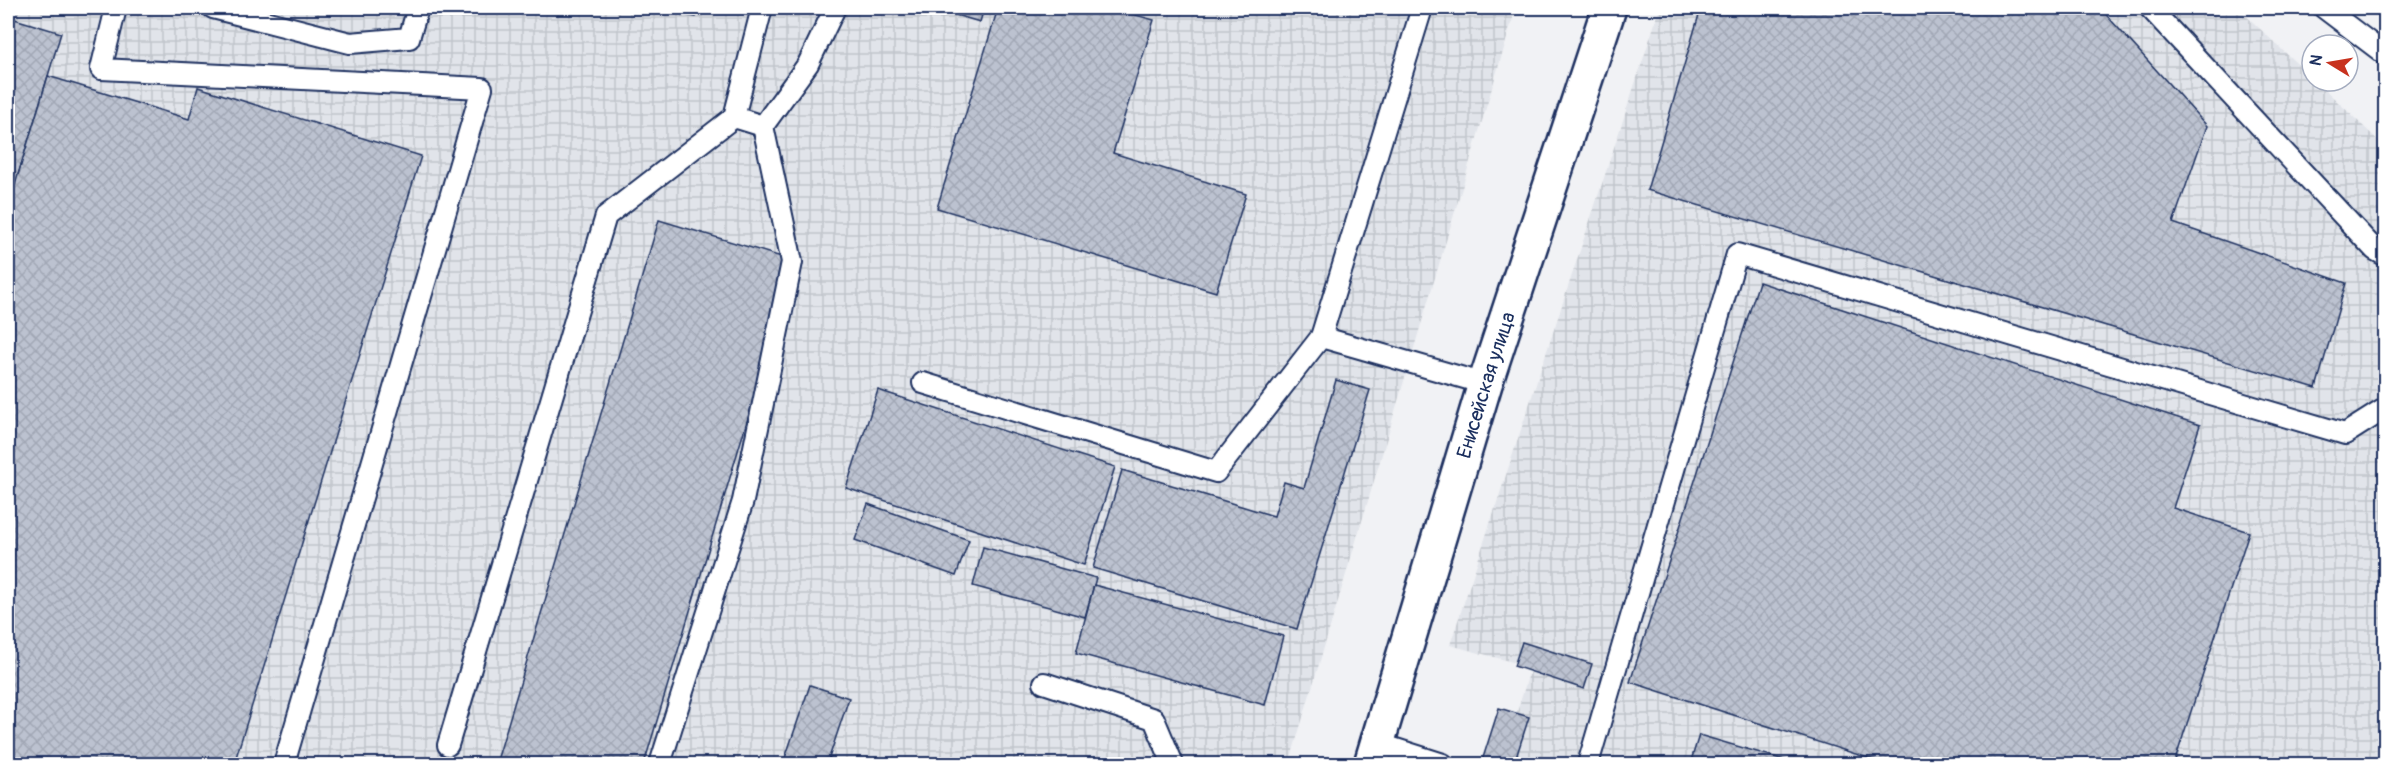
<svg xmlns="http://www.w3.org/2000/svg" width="2393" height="772" font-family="Pangolin,sans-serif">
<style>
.industrial{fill:url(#industrial-grid)}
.building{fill:url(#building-cross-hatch);stroke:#1b2f5e;stroke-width:1.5}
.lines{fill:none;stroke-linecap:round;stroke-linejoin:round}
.lane-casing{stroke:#1b2f5e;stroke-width:24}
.secondary-casing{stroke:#1b2f5e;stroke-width:38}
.lane{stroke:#fff;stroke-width:20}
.secondary{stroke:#fff;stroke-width:33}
.labels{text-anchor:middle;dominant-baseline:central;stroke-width:6;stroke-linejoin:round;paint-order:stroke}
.street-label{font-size:20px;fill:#1b2f5e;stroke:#fff}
</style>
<defs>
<pattern id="industrial-grid" width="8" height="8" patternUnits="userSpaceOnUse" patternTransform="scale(1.5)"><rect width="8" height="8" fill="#e1e4ea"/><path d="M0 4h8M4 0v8" fill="none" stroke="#c0c4cb"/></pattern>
<pattern id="building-cross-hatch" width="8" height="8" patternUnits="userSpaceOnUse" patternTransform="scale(1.5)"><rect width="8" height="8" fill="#bcc2d0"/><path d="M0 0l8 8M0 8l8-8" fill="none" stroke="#a1a7b5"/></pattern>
</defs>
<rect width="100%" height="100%" fill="#f1f2f5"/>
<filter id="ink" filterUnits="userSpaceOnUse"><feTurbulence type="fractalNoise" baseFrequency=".0167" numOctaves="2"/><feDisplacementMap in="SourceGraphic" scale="12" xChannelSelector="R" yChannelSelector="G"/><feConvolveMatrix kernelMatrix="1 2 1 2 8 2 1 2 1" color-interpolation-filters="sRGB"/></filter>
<g filter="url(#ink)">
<!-- industrial -->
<g class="industrial">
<path d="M8 8H1516L1289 764H8Z"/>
<path d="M1660 8H2238L2312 78V81H2316L2385 147V764H1501L1531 667 1450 645Z"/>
</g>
<!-- building -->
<g class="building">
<path d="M643 8H698L696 17Z"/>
<path d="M931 8H984L980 22Z"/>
<path d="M998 8H1122L1121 11 1154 20 1113 153 1246 194 1216 292 937 208Z"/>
<path d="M1701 8H2100L2207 126 2173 223 2346 283 2316 388 1647 190Z"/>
<path d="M8 17 61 33 8 208Z"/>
<path d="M48 76 189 119 198 87 421 156 234 764H8V208Z"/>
<path d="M659 220 795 261 644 764H496Z"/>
<path d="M1759 282 2200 425 2173 508 2249 532 2174 764H1887L1630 682Z"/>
<path d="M1336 380 1370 390 1297 629 1093 568 1122 470 1274 516 1284 482 1304 488Z"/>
<path d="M878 390 1115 467 1084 565 846 488Z"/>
<path d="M868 504 969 540 956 576 855 540Z"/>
<path d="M983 547 1096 578 1085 617 973 586Z"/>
<path d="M1094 585 1283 636 1265 705 1076 653Z"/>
<path d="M1522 642 1592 664 1584 689 1514 666Z"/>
<path d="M810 685 849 698 827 764H783Z"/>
<path d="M1499 708 1529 717 1514 764H1494L1482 761Z"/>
<path d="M1699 735 1798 764H1690Z"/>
<path d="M829 758 849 764H827Z"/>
</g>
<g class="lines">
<!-- lane casing -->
<g class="lane-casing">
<g id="lane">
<path d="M116 8 101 69 482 88 284 764"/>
<path d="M213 8 350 43 409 38 418 8"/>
<path d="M2150 8 2375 250 2386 256"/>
<path d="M2324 8 2386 55"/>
<path d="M734 117 762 8"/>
<path d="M1321 337 1422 8"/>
<path d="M923 383 1216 472 1321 337 1485 384"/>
<path d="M1044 683 1154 719 1173 764"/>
<path d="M1377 743 1443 764"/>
<path d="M448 745 606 216 734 117 763 126 808 64 835 8"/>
<path d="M660 764 743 501 792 262 763 126"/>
<path d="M1588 764 1737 254 2345 434 2386 408"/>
</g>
</g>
<!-- secondary casing -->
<g class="secondary-casing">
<g id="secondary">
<path id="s1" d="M1371 764 1485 384 1609 8"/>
</g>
</g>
<!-- lane -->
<use href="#lane" class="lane"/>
<!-- secondary -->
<use href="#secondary" class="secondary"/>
</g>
</g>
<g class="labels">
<!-- street labels -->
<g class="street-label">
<text stroke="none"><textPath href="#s1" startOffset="396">Енисейская улица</textPath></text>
</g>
</g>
<!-- margin -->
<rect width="2393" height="772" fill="none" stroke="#fff" stroke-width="30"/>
<rect x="15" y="15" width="2363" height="742" fill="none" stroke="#1b2f5e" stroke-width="2" filter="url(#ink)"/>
<!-- north arrow -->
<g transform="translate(2330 63) rotate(281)"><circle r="28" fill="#ffffff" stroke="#a4acbf" stroke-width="1.5"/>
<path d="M0-4.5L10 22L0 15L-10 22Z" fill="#c8321e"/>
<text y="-9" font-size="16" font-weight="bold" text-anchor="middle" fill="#1b2f5e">N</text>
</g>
</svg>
